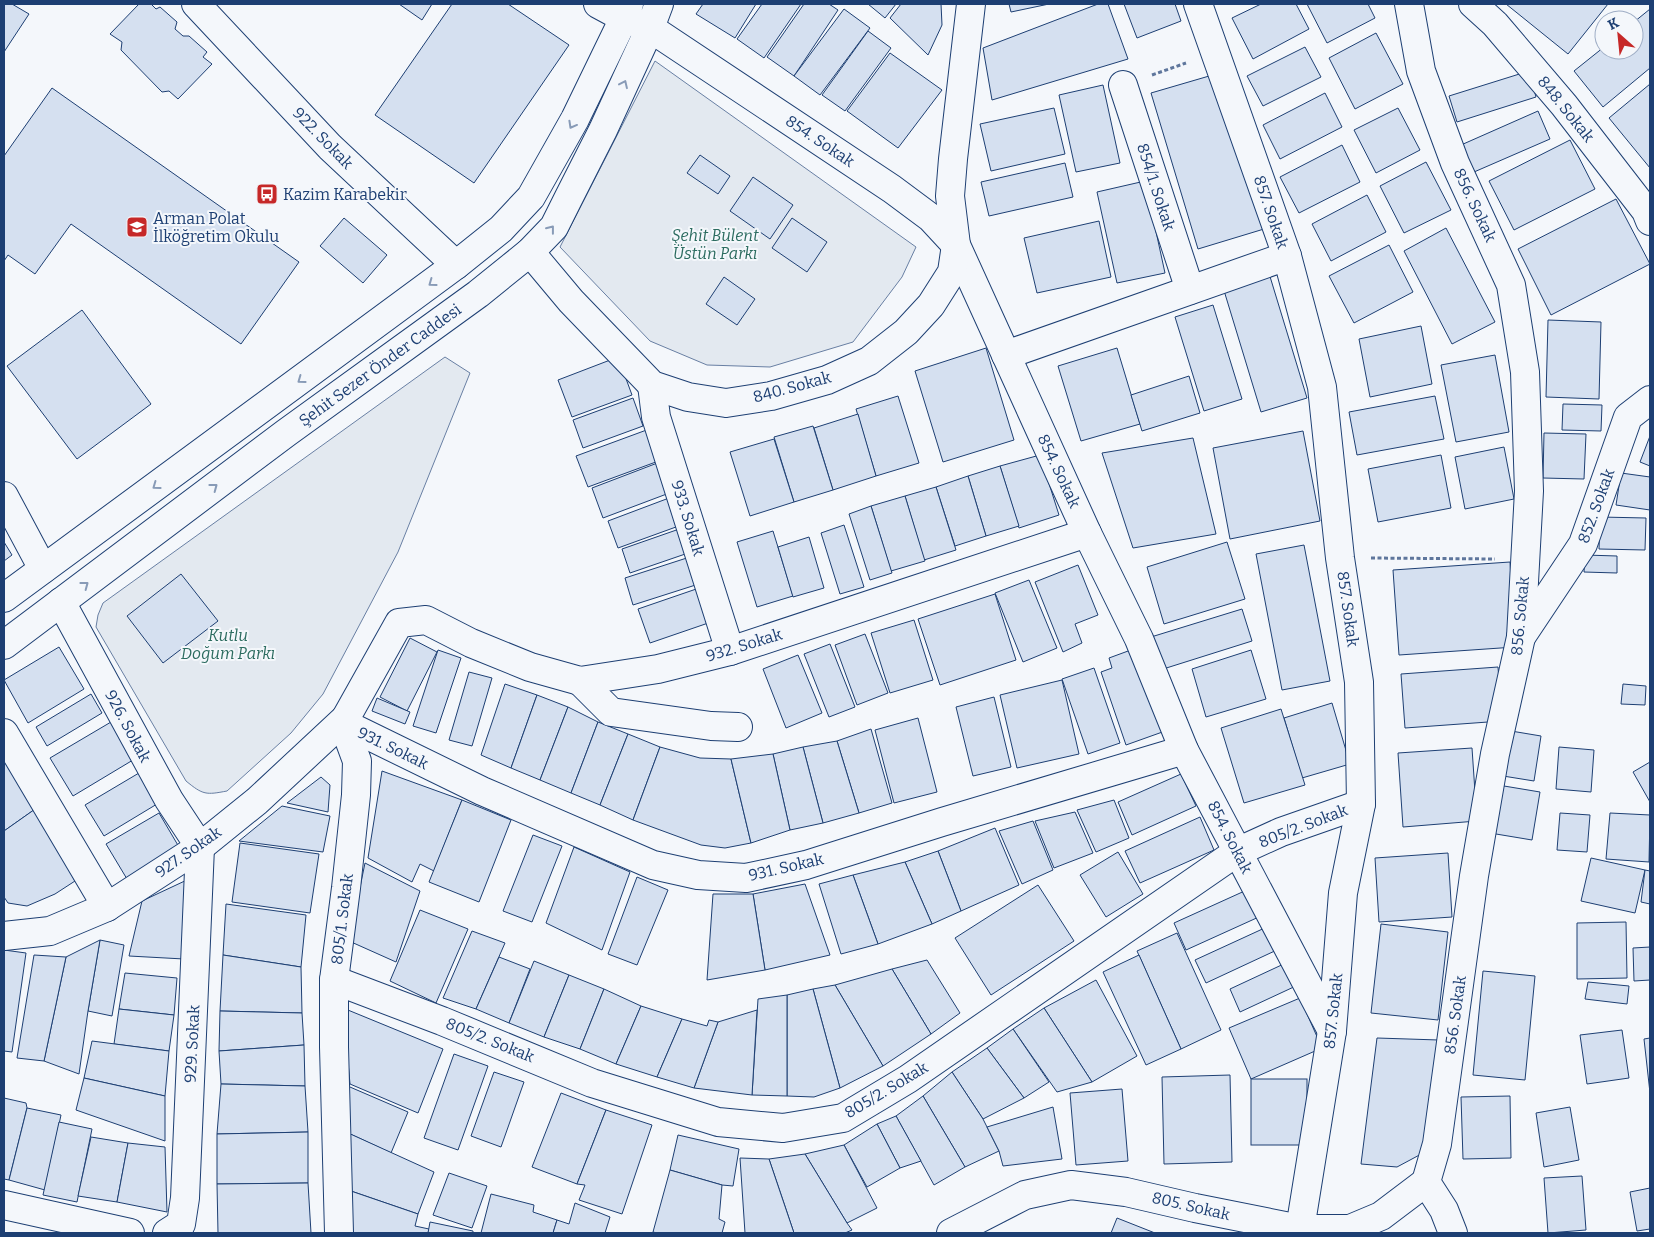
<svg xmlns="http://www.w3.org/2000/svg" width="1654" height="1237" font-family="Bitter,serif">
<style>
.green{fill:#e3e9f0;stroke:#687fa3}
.building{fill:#d5e0f0;stroke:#1d3f73}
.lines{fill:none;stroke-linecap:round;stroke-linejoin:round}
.minor-casing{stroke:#1d3f73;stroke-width:30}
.tertiary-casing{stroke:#1d3f73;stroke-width:30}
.path{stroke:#5e769c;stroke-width:3;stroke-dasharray:4 2.5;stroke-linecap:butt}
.minor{stroke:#f4f7fb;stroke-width:28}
.tertiary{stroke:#f4f7fb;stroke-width:28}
.oneway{stroke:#889bb7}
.labels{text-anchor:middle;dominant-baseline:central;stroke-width:4;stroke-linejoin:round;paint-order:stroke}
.street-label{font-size:16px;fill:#1d3f73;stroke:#f4f7fb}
.poi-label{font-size:16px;fill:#1d3f73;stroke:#f4f7fb;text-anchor:start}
.park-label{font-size:16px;font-style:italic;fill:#2c6c60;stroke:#f4f7fb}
</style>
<rect width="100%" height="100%" fill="#f4f7fb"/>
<!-- green -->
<g class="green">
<path d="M655 61 916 247 902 277 853 342 770 367 707 365 650 341 560 247Z"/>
<path d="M445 357 470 373 398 552 323 694 291 733 227 791C206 795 203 795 186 781L96 627 98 615 103 603Z"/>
</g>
<!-- building -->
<g class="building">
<path d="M4 4H12L29 14 4 52Z"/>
<path d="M139 4H151L156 9 160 7 177 22 175 29 183 36H189L207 52 203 57 212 64 178 99 169 91 162 92 121 50 122 42 110 34Z"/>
<path d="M399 4H432L422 20Z"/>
<path d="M452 4H508L569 45 474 183 375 115Z"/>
<path d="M703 4H756L735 38 696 14Z"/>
<path d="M762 4H801L764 58 737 39Z"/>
<path d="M804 4H829L838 10 794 76 767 57Z"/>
<path d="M868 4H896L885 18Z"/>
<path d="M901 4H941L942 25 928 55 890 18Z"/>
<path d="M1009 4H1049L1011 12Z"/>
<path d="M1098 4H1108L1128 59 992 100 983 48Z"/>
<path d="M1124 4H1175L1181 21 1137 38Z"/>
<path d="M1261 4H1296L1309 29 1253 59 1232 18Z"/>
<path d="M1307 4H1368L1375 18 1327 43Z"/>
<path d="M1506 4H1608L1568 54Z"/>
<path d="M844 9 870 28 820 95 794 76Z"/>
<path d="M1650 9V68L1603 107 1574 71 1604 47V50H1634V22Z"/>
<path d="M868 31 891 48 845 111 822 95Z"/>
<path d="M1376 33 1403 84 1355 109 1329 58Z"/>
<path d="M1305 47 1321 77 1263 106 1247 76Z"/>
<path d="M890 53 942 90 898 148 847 111Z"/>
<path d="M1529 71 1536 97 1457 122 1449 96Z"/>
<path d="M1216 74 1264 229 1198 249 1151 93Z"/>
<path d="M1650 84V168L1609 118Z"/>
<path d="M1103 85 1120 163 1076 172 1059 95Z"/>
<path d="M52 88 299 262 241 344 71 224 35 274 8 255 4 261V156Z"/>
<path d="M1325 93 1342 127 1280 159 1263 125Z"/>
<path d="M1054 108 1065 154 991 171 980 124Z"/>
<path d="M1398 108 1420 150 1376 173 1354 130Z"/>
<path d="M1538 111 1550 139 1474 172 1461 145Z"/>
<path d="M1570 140 1595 189 1514 230 1489 181Z"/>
<path d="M1342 145 1360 182 1299 213 1280 177Z"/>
<path d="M700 155 730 176 718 194 687 173Z"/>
<path d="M1426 162 1451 210 1404 233 1380 186Z"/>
<path d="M1065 163 1073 197 989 216 981 182Z"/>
<path d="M753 177 793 205 770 239 730 211Z"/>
<path d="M1145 181 1165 273 1117 283 1097 192Z"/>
<path d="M1367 195 1386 232 1331 261 1312 224Z"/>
<path d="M1616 199 1650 264 1551 315 1518 249Z"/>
<path d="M344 218 387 255 363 283 320 246Z"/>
<path d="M792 218 827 242 807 272 772 248Z"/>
<path d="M1099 221 1111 277 1037 293 1024 238Z"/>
<path d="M1446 228 1495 322 1452 344 1404 251Z"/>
<path d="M1389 245 1413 292 1354 323 1329 276Z"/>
<path d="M1268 270 1307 398 1261 412 1222 284Z"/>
<path d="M724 277 755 299 737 325 706 304Z"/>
<path d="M1213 305 1242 399 1204 411 1175 317Z"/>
<path d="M82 310 151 404 77 459 7 366Z"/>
<path d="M1548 320 1601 322 1599 399 1546 397Z"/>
<path d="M1421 326 1432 384 1370 397 1359 339Z"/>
<path d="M986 348 1014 440 943 462 915 371Z"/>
<path d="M1117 348 1140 424 1081 441 1058 366Z"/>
<path d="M1495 355 1509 432 1456 442 1441 365Z"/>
<path d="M618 357 632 395 572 417 558 380Z"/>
<path d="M1189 376 1200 413 1142 431 1131 395Z"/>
<path d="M898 396 919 463 876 476 856 409Z"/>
<path d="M1435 396 1444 439 1357 455 1349 412Z"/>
<path d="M633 398 643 426 583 448 573 420Z"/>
<path d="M1563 404 1602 405 1601 431 1562 430Z"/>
<path d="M858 414 876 476 833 490 814 428Z"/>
<path d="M813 426 833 490 794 502 774 437Z"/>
<path d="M652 428 664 459 588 487 576 456Z"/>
<path d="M1303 431 1320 521 1230 539 1213 448Z"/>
<path d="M1544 433 1586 434 1584 479 1543 478Z"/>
<path d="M1650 436V466L1640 462Z"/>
<path d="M1193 438 1216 534 1133 548 1102 453Z"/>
<path d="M774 439 794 502 750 516 730 452Z"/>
<path d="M1504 447 1514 499 1465 509 1455 457Z"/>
<path d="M1040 455 1059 515 1019 528 1000 466Z"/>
<path d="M1441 455 1451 508 1378 522 1368 469Z"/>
<path d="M660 462 672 492 603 518 592 488Z"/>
<path d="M1000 466 1019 526 986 536 968 476Z"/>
<path d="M1621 473 1650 477V510L1616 505Z"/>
<path d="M968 476 986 536 955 546 936 487Z"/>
<path d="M936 487 956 550 924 560 905 496Z"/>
<path d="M677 495 687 523 618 548 608 521Z"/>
<path d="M905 496 925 561 891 571 871 506Z"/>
<path d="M871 506 892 573 870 580 849 514Z"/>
<path d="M1600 517 1646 518 1645 550 1599 549Z"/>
<path d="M844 525 864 587 840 594 821 533Z"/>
<path d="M685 527 694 551 630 573 622 549Z"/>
<path d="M773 531 793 596 757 607 737 542Z"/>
<path d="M809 537 824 588 793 597 778 547Z"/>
<path d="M4 542 12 555 4 561Z"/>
<path d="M1227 542 1245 599 1164 624 1147 567Z"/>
<path d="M1304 545 1330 681 1282 690 1256 554Z"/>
<path d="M696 555 705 582 633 605 625 578Z"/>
<path d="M1585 555 1617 556V573L1584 572Z"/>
<path d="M1510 562 1515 647 1399 655 1393 570Z"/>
<path d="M1078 565 1098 615 1075 624 1082 643 1063 652 1035 582Z"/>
<path d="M181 574 218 621 163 663 127 616Z"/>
<path d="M1029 580 1057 648 1023 662 995 593Z"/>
<path d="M705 586 717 620 650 643 638 609Z"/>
<path d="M995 594 1016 660 940 685 918 619Z"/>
<path d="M1242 609 1252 641 1160 670 1151 637Z"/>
<path d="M914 620 933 680 890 693 871 633Z"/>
<path d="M865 634 888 693 857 705 835 645Z"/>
<path d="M410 638 437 652 407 711 380 697Z"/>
<path d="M830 644 855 707 829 717 804 654Z"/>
<path d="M59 647 84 689 28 723 4 680Z"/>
<path d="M1139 647 1168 730 1126 745 1101 672 1112 668 1109 658Z"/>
<path d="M438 650 461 658 436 733 413 726Z"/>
<path d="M1251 650 1266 699 1206 717 1192 669Z"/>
<path d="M798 655 822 713 786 728 763 669Z"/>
<path d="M1498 667 1502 721 1405 728 1401 674Z"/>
<path d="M1094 668 1120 743 1088 754 1062 679Z"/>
<path d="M469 672 492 678 472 746 449 740Z"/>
<path d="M1062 680 1079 754 1017 768 1000 695Z"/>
<path d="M505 684 537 695 511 768 481 755Z"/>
<path d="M1623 684 1646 686 1645 705 1621 704Z"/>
<path d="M91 694 102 713 47 746 36 727Z"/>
<path d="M537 695 568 707 540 780 511 768Z"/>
<path d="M994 697 1011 767 973 776 956 707Z"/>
<path d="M377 698 410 712 405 724 372 711Z"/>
<path d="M1332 703 1350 764 1302 778 1284 718Z"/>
<path d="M568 707 598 722 571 793 540 780Z"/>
<path d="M1281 709 1305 785 1244 803 1221 728Z"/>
<path d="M918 718 937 792 894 803 875 730Z"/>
<path d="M111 722 133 760 73 796 50 758Z"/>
<path d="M598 722 628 734 600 805 571 793Z"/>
<path d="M871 729 892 803 859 813 837 741Z"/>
<path d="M1511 731 1541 736 1534 781 1503 776Z"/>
<path d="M628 734 660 747 633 820 600 805Z"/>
<path d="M837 741 859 813 823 823 803 747Z"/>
<path d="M660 747 700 758 731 759 751 843 725 848 701 845 633 820Z"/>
<path d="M803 747 823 823 790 830 773 754Z"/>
<path d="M1559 747 1594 750 1591 792 1556 789Z"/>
<path d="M1472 748 1477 821 1403 827 1398 753Z"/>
<path d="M773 754 790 830 751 843 731 759Z"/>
<path d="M4 760H5L38 807 4 831Z"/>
<path d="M1650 762V802L1633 772Z"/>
<path d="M144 770 162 801 104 836 85 805Z"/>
<path d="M382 771 462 800 434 871 420 864 412 882 368 858Z"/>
<path d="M1181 774 1196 806 1132 835 1118 802Z"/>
<path d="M321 777 330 785 328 812 287 803Z"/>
<path d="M1498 785 1540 792 1532 840 1490 833Z"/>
<path d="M462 800 511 820 479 902 429 882Z"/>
<path d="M1114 800 1129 838 1096 852 1077 810Z"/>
<path d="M282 806 330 816 323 852 239 841Z"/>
<path d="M38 807 75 881 55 894 27 906 8 903 4 897V831Z"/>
<path d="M1075 812 1093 853 1054 868 1035 821Z"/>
<path d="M159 813 179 847 127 879 106 844Z"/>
<path d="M1560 813 1590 815 1587 852 1557 850Z"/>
<path d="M1610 813 1650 815 1649 862 1606 859Z"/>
<path d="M1200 817 1214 850 1140 883 1125 851Z"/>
<path d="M1033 821 1053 870 1022 884 999 831Z"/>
<path d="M995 828 1019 885 961 911 938 851Z"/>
<path d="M533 835 562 846 532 922 503 911Z"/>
<path d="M240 843 319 854 310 913 232 902Z"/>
<path d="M574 847 630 872 602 950 546 923Z"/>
<path d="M938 851 961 911 932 924 905 862Z"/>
<path d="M1118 852 1143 894 1106 917 1080 875Z"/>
<path d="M1448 853 1452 917 1379 922 1375 858Z"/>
<path d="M1591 858 1645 870 1635 913 1581 901Z"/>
<path d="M905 862 932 924 878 944 853 875Z"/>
<path d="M365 863 420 891 396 962 349 941Z"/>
<path d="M1645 870 1650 871V904L1641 902Z"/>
<path d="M853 875 878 944 841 954 819 884Z"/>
<path d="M637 877 668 890 637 965 608 954Z"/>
<path d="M189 879 184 959 129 956 142 901Z"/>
<path d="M805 884 830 955 765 970 753 894Z"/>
<path d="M1038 885 1074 941 991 995 955 938Z"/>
<path d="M1249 889 1261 916 1186 950 1174 923Z"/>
<path d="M713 894H753L765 970 707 980Z"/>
<path d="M226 904 306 915 301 967 223 955Z"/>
<path d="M420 910 468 929 436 1003 390 981Z"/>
<path d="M1626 922 1627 978 1577 979V923Z"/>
<path d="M1381 924 1448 932 1438 1020 1371 1013Z"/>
<path d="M1269 926 1279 949 1206 983 1195 960Z"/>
<path d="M472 931 505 943 476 1009 443 998Z"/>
<path d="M1177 933 1221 1030 1181 1049 1137 951Z"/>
<path d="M100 940 124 945 112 1016 88 1011Z"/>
<path d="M100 940 88 1011 79 1074 44 1061 66 957Z"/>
<path d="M1650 947V980L1634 981 1633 948Z"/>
<path d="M4 950 26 953 12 1052 4 1051Z"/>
<path d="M34 955 66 957 44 1061 17 1058Z"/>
<path d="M223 955 301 967 302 1013 220 1011Z"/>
<path d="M1139 955 1181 1049 1146 1065 1103 972Z"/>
<path d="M499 957 530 969 509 1023 476 1009Z"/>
<path d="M927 960 960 1013 931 1034 892 969Z"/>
<path d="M534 961 569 975 544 1037 509 1023Z"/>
<path d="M1288 962 1298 985 1240 1012 1230 989Z"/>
<path d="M892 969 931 1034 883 1066 835 985Z"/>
<path d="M1483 971 1535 976 1525 1080 1473 1075Z"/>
<path d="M125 973 177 978 174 1015 119 1009Z"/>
<path d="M569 975 604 989 580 1049 544 1037Z"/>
<path d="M1096 980 1137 1056 1092 1082 1044 1008Z"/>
<path d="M1588 982 1629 986 1627 1004 1585 999Z"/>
<path d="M835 985 883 1066 840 1088 813 989Z"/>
<path d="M604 989 641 1006 616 1064 580 1049Z"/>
<path d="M813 989 840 1088 814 1097 787 1096V995Z"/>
<path d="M787 995V1096L752 1095 758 999Z"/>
<path d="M1300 998 1322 1048 1251 1079 1229 1028Z"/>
<path d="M641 1006 682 1019 657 1077 616 1064Z"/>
<path d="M343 1008 443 1049 418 1113 350 1084Z"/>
<path d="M1044 1008 1092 1082 1057 1092 1013 1029Z"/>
<path d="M119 1009 174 1015 169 1051 114 1044Z"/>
<path d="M757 1010 752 1095 694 1088 718 1022Z"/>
<path d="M220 1011 302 1013 304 1045 219 1051Z"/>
<path d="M682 1019 707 1026 709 1020 718 1022 694 1088 657 1077Z"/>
<path d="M1013 1029 1049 1082 1024 1098 987 1048Z"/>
<path d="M1622 1030 1629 1078 1587 1084 1580 1035Z"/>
<path d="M1377 1038 1439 1040 1425 1152 1397 1167 1361 1164Z"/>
<path d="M1650 1038V1093L1644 1039Z"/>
<path d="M92 1041 169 1051 165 1096 84 1078Z"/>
<path d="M304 1045 305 1086 221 1084 219 1051Z"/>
<path d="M987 1048 1024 1098 983 1119 952 1072Z"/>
<path d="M454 1054 488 1066 458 1150 424 1138Z"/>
<path d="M494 1072 524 1082 501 1147 471 1136Z"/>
<path d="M952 1072 983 1119 999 1151 965 1167 923 1096Z"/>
<path d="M1230 1075 1232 1162 1164 1164 1162 1077Z"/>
<path d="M84 1078 165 1096V1141L76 1110Z"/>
<rect x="1251" y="1079" width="56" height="66"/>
<path d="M221 1084 305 1086 308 1132 217 1134Z"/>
<path d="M343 1084 408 1112 391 1153 346 1132Z"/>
<path d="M1122 1089 1128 1161 1076 1165 1070 1093Z"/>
<path d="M561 1093 606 1110 577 1184 532 1167Z"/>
<path d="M923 1096 965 1167 934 1185 896 1116Z"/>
<path d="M1510 1096 1511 1158 1463 1159 1461 1097Z"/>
<path d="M4 1098 26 1103 27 1108 9 1180 4 1179Z"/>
<path d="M1053 1107 1062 1159 1003 1166 999 1151 987 1127Z"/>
<path d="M1570 1107 1579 1160 1544 1167 1536 1113Z"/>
<path d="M27 1108 61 1115 45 1190 9 1180Z"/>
<path d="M606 1110 652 1125 622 1214 579 1200 585 1185 577 1184Z"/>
<path d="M896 1116 921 1161 900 1168 877 1124Z"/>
<path d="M59 1122 92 1129 77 1202 43 1195Z"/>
<path d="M877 1124 900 1168 867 1187 844 1145Z"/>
<path d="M308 1132V1183L217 1184V1134Z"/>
<path d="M346 1132 434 1172 418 1214 348 1190Z"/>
<path d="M678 1135 739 1149 733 1186 722 1185 670 1170Z"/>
<path d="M91 1137 128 1143 117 1202 78 1196Z"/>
<path d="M128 1143 165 1147 167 1212 117 1202Z"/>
<path d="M844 1145 877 1208 847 1223 805 1154Z"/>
<path d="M805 1154 847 1223 852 1230 845 1233H794L769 1159Z"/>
<path d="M740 1158 769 1159 794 1233H745Z"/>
<path d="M670 1170 722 1185 719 1219 725 1222 722 1233H657L653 1232Z"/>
<path d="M449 1173 487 1186 472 1228 433 1215Z"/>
<path d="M1582 1176 1586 1230 1548 1233 1544 1178Z"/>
<path d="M308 1183 311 1233H218L217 1184Z"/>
<path d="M1650 1188V1229L1637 1231 1630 1192Z"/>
<path d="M348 1190 418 1214 415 1226 429 1229 428 1233H346Z"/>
<path d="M491 1194 534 1205 533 1212 557 1220 553 1233H481Z"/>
<path d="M575 1203 610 1217 605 1233H553L557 1220 569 1224Z"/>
<path d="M1117 1218 1155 1233H1111Z"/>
<path d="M430 1222 473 1231V1233H428Z"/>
</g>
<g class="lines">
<!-- minor casing -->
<g class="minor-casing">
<g id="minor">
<path d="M196 4 330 147 456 265"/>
<path d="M1198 4 1287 256 1322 387 1340 558 1359 682 1361 804 1343 893 1332 1031 1300 1229"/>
<path d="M1409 4 1421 71 1455 163 1511 285 1525 372 1529 491 1521 637 1495 754 1474 876 1437 1144 1426 1182 1444 1210 1453 1233"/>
<path d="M1473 4 1495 24 1564 105 1646 211 1650 221"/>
<path d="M650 28 892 189 931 218 956 245 1087 533 1139 639 1184 750 1332 1031"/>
<path d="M1123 85 1190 290"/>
<path d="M530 252 571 301 652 385 688 397 726 403 771 396 827 380 869 361 906 332 931 305 952 272 956 245 950 196 953 159 971 4"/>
<path d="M1006 355 1287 256"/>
<path d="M652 385 656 417 730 651"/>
<path d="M4 496 43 569"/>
<path d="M61 602 169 800 200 847 185 1198 181 1224 167 1233"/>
<path d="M1521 637 1583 544 1628 417 1650 400"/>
<path d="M580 681 611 712 711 726 738 727"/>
<path d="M343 723 482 791 653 865 698 875 746 878 806 865 942 822 1184 750"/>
<path d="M4 733 107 907"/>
<path d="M4 936 50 931 107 907 200 847 257 801 345 719"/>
<path d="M334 980 442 1021 592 1083 718 1122 783 1128 843 1118 908 1079 1237 852 1281 832 1361 804"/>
<path d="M4 1205 130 1233"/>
<path d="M339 1233 334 1047V980L346 888 356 795 357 761 343 723 399 623 426 620 471 643 530 667 580 681 658 669 730 651 1087 533"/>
<path d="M951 1233 1025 1195 1071 1185 1126 1192 1195 1208 1300 1229H1350L1381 1216 1426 1182"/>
</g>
</g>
<!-- tertiary casing -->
<g class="tertiary-casing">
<g id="tertiary">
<path d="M598 4 624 18 642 25"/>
<path d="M4 598 456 265 501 229 531 197 575 119 624 18 629 4"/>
<path d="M4 645 286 433 478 294 530 252 554 227 568 199 603 130 650 28 659 4"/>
</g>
</g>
<!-- path -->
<g class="path">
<path d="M1152 75 1186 63"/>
<path d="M1371 558 1495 559"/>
</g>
<!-- minor -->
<use href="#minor" class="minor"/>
<!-- tertiary -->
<use href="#tertiary" class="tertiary"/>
</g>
<!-- one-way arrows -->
<defs><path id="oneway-chevron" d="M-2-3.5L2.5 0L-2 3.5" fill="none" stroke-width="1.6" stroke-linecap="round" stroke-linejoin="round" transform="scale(1.25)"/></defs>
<g class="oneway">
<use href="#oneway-chevron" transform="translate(624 84) rotate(-65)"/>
<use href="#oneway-chevron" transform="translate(572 125) rotate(119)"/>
<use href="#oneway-chevron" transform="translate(551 229) rotate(-52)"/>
<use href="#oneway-chevron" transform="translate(432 283) rotate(144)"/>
<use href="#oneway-chevron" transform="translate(301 380) rotate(144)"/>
<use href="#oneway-chevron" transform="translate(156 486) rotate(144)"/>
<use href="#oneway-chevron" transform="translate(214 487) rotate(-37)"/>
<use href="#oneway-chevron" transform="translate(85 585) rotate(-37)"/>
</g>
<!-- icons -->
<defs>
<g id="bus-square" transform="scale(1.125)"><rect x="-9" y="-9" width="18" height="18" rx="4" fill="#c62828" stroke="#f4f7fb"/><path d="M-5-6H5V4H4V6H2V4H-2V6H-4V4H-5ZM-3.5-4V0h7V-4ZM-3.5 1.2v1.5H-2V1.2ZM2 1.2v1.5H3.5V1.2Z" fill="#fff"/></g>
<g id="school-square" transform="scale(1.125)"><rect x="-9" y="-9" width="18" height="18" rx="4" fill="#c62828" stroke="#f4f7fb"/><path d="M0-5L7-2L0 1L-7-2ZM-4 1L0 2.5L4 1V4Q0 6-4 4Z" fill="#fff"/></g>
</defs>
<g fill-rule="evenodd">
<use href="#bus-square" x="267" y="194"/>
<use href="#school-square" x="137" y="227"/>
</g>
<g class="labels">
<!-- street labels -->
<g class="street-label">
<text transform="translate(1566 109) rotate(51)">848. Sokak</text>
<text transform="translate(323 138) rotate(46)">922. Sokak</text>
<text transform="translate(820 141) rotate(34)">854. Sokak</text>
<text transform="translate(1156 187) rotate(72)">854/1. Sokak</text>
<text transform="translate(1475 205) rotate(65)">856. Sokak</text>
<text transform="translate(1271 212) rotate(71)">857. Sokak</text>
<text transform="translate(380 365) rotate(-36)">Şehit Sezer Önder Caddesi</text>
<text transform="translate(792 387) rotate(-15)">840. Sokak</text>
<text transform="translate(1059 471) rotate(65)">854. Sokak</text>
<text transform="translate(1596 506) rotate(-70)">852. Sokak</text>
<text transform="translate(688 518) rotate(73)">933. Sokak</text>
<text transform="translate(1348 609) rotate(82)">857. Sokak</text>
<text transform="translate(1520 616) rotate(-85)">856. Sokak</text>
<text transform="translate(744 645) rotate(-17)">932. Sokak</text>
<text transform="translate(128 726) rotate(62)">926. Sokak</text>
<text transform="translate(393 748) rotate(26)">931. Sokak</text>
<text transform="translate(1303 826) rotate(-21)">805/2. Sokak</text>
<text transform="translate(1230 837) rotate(63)">854. Sokak</text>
<text transform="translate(188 852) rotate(-35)">927. Sokak</text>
<text transform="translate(786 867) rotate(-13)">931. Sokak</text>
<text transform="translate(342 919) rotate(-83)">805/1. Sokak</text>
<text transform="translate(1333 1011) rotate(-84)">857. Sokak</text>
<text transform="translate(1455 1015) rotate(-82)">856. Sokak</text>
<text transform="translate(490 1040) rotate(22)">805/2. Sokak</text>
<text transform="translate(192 1044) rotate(-87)">929. Sokak</text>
<text transform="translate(886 1090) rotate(-31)">805/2. Sokak</text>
<text transform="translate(1191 1206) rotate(13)">805. Sokak</text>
</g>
<!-- poi labels -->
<g class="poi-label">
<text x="283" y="194">Kazim Karabekir</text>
<text x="153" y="218">Arman Polat<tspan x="153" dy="18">İlköğretim Okulu</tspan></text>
</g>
<!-- park labels -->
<g class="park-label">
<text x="715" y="235">Şehit Bülent<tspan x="715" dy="18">Üstün Parkı</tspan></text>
<text x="228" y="635">Kutlu<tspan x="228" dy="18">Doğum Parkı</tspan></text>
</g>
</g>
<!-- border -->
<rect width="1654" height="1237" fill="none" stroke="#1d3f73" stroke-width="10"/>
<!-- north arrow -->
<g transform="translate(1619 35) rotate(333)"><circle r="24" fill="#f4f7fb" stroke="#9eadc5"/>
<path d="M0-4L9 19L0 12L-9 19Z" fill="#c62828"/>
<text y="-8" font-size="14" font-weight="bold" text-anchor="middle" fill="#1d3f73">K</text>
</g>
</svg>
